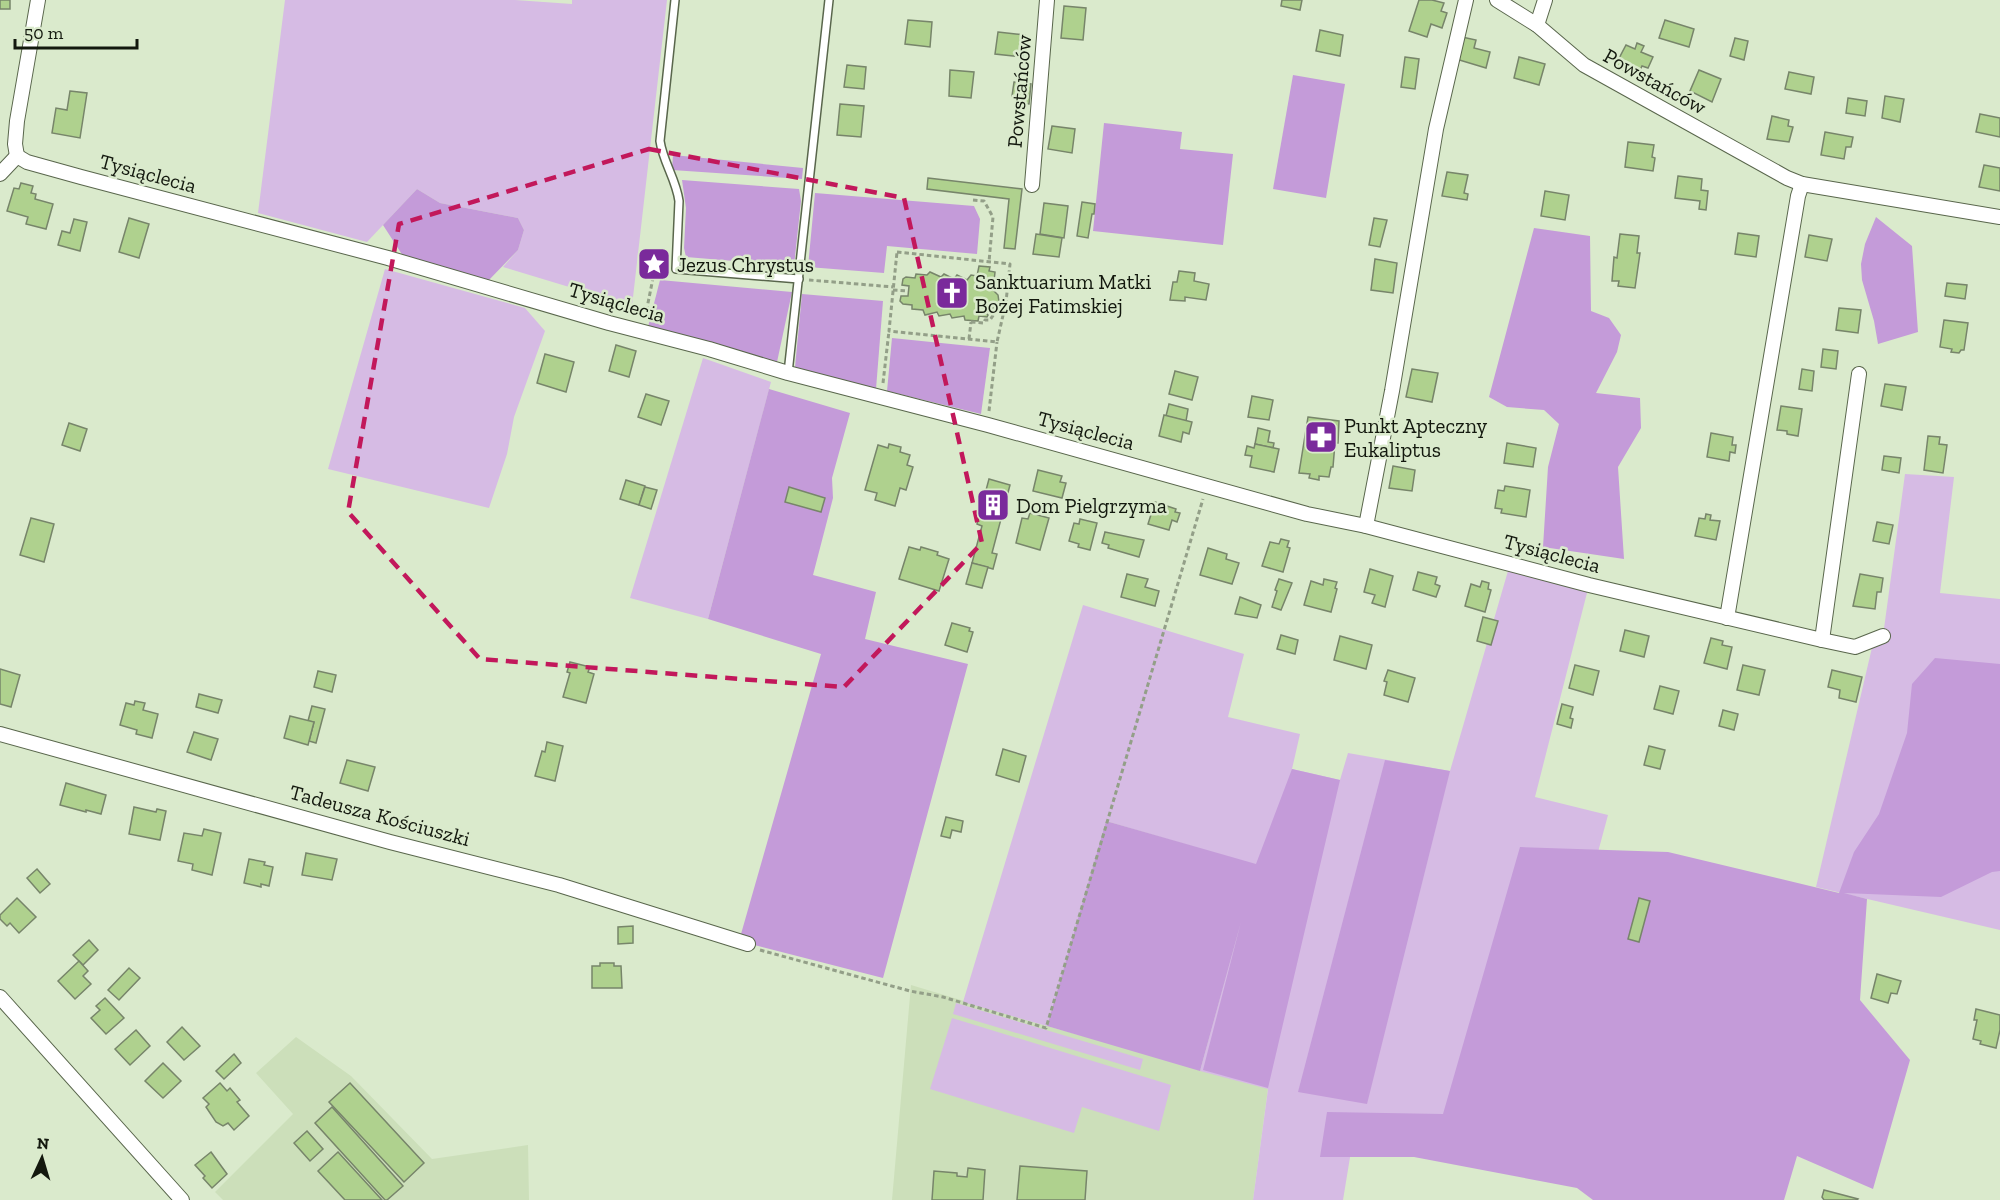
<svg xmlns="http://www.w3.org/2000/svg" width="2000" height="1200" font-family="'Zilla Slab',serif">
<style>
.built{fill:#ccdfba}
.green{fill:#d6bbe4}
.forest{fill:#c49bd9}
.building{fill:#afd18e;stroke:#77856a;stroke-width:1.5}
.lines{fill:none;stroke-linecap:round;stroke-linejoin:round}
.lane-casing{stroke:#59664c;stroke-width:10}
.street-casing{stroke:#59664c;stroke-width:16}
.path{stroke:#939f88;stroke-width:3;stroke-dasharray:4.5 3;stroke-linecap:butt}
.lane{stroke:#fff;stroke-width:7}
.street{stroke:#fff;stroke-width:14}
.marked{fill:none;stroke:#c2185b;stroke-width:4.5;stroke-dasharray:12 8;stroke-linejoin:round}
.labels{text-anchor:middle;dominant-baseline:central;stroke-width:5;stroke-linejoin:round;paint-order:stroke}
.street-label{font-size:21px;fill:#13180e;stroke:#daeacc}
.poi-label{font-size:21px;fill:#13180e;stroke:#daeacc;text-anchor:start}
</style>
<rect width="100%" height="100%" fill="#daeacc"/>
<!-- built -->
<g class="built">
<path d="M911 985 1047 1026 1268 1088 1253 1200H892Z"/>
<path d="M296 1037 351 1076 432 1159 528 1145 529 1200H223L215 1192 293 1114 256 1073Z"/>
</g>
<!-- green -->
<g class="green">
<path d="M285 0H515L572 4V0H667L632 306 503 267 518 250 524 230 518 218 440 203 417 189 367 242 258 213Z"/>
<path d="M385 269 525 308 545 331 514 417 507 454 489 508 328 469Z"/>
<path d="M703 358 771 382 708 619 630 598Z"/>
<path d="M1905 474 1954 477 1940 593 2000 599V930L1816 887 1874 639 1883 636Z"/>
<path d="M1510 564 1589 585 1535 797 1608 815 1594 867 1442 1145 1354 1133 1343 1200H1253L1268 1089 1200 1071 1256 865 1106 821 1047 1026 963 1002 1083 605 1244 654 1228 717 1300 734 1292 769 1340 780 1348 753 1450 771Z"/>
<path d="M956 1003 1143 1059 1140 1070 953 1014Z"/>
<path d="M952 1018 1171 1085 1159 1131 1082 1107 1074 1133 930 1089Z"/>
</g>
<!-- forest -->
<g class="forest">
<path d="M1293 75 1345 84 1326 198 1273 189Z"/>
<path d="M1104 123 1182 132 1180 149 1233 154 1223 245 1093 231Z"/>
<path d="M673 155 803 168 802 179 672 170Z"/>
<path d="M682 180 799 189 801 201 794 266 686 257 684 248 686 208Z"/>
<path d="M417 189 440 203 518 218 524 230 518 250 488 281 403 256 383 225Z"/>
<path d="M815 193 974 206 980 219 977 254 887 246 884 273 808 267Z"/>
<path d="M1876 217 1912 246 1918 332 1878 344 1874 321 1862 280 1861 264 1865 244Z"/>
<path d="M1534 228 1590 236 1591 311 1609 318 1621 335 1617 352 1596 393 1640 398 1641 428 1618 467 1624 559 1543 547 1548 467 1559 424 1544 410 1507 407 1489 397Z"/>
<path d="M660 280 792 292 777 362 648 327Z"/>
<path d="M802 294 883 301 876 389 795 367Z"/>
<path d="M892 338 990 348 981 414 887 391Z"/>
<path d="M769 389 850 413 832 478 833 498 813 575 876 592 865 639 968 664 883 978 739 941 821 654 708 619Z"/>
<path d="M1935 658 2000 664V871L1992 872 1941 897 1844 893 1867 899 1860 1000 1910 1060 1873 1189 1797 1156 1784 1200H1593L1577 1188 1414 1157H1320L1327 1112 1443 1114 1520 847 1668 852 1839 893 1854 852 1879 814 1907 733 1912 684Z"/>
<path d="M1385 760 1450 771 1367 1104 1298 1092Z"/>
<path d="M1292 769 1340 780 1268 1088 1203 1070 1241 922 1200 1071 1047 1026 1106 821 1256 864Z"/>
</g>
<!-- building -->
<g class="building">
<rect x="0" y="0" width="10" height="9"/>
<path d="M1282 0H1302L1300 10 1281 6Z"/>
<path d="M1419 0H1432L1444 3 1441 11 1447 13 1442 28 1431 24 1427 37 1409 31Z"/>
<path d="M1064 6 1086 8 1083 40 1061 38Z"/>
<path d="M908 20 932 22 930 47 905 44Z"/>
<path d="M1665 20 1694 29 1689 47 1659 38Z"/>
<path d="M1320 30 1343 35 1340 56 1316 51Z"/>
<path d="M998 32 1025 35 1023 57 995 54Z"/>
<path d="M1462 37 1476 40 1474 48 1490 52 1486 68 1456 59Z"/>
<path d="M1735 38 1748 41 1744 60 1730 56Z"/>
<path d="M1637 43 1644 46 1641 52 1653 57 1648 68 1642 66 1637 77 1615 66 1626 45 1635 49Z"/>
<path d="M1405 57 1419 59 1415 89 1401 87Z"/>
<path d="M1519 57 1545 64 1539 85 1514 78Z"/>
<path d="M847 65 866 67 864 89 844 87Z"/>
<path d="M950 70 974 72 971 98 949 96Z"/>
<path d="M1699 70 1721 79 1712 102 1690 91Z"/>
<path d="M1789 72 1814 77 1811 94 1785 89Z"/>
<path d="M1014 82 1031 84 1029 104 1020 103 1021 97 1012 96Z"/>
<path d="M70 91 87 93 80 138 52 133 56 108 67 110Z"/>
<path d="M1885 96 1904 99 1900 122 1882 118Z"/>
<path d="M1848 98 1867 101 1865 116 1846 113Z"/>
<path d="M840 104 864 106 861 137 837 135Z"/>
<path d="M1980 114 2000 118V137L1976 132Z"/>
<path d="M1772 116 1789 120 1788 126 1793 127 1789 142 1767 139Z"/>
<path d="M1052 126 1075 129 1072 153 1048 149Z"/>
<path d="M1825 132 1853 137 1851 147H1846L1844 159 1821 155Z"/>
<path d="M1628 142 1654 145 1652 157 1655 158 1653 171 1625 167Z"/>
<path d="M1984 165 2000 168V191L1979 187Z"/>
<path d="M1447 172 1468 175 1464 193 1468 194 1467 200 1442 196Z"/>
<path d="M1678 176 1702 179 1701 190 1708 191 1706 210 1699 209 1700 201 1675 198Z"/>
<path d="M928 178 1022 189 1015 249 1004 248 1009 199 927 189Z"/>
<path d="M21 183 33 186 31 193 36 194 35 199 53 204 46 229 26 224 28 217 7 211 14 188 19 189Z"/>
<path d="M1545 191 1569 195 1565 220 1541 216Z"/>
<path d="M1082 202 1095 204 1094 214H1092L1088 238 1077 236Z"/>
<path d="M1044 203 1068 206 1064 238 1040 234Z"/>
<path d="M129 218 149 224 139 258 119 252Z"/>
<path d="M1374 218 1387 220 1380 247 1369 245Z"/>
<path d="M74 219 87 222 80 251 58 245 62 231 70 233Z"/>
<path d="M1738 233 1759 236 1756 257 1735 254Z"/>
<path d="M1036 234 1062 238 1059 257 1033 254Z"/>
<path d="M1620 234 1639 236 1637 253H1640L1635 288 1618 286 1619 281H1612L1614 257 1617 258Z"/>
<path d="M1809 235 1832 239 1827 261 1805 257Z"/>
<path d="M1375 259 1397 263 1393 293 1371 290Z"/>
<path d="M979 266 990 267 989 271 995 272 993 290 998 295 999 302 996 307 989 309V311H985L988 315 987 317 979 316 978 321 965 320 964 316 952 318 950 314 939 316 937 312 925 315 923 310 912 309V305L903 304 900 301 901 296H908L909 286 902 285 903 279 906 277 915 278 916 274 927 275 930 272 941 277 944 274 954 279 957 275 967 280 971 275 977 276Z"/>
<path d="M1179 271 1195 273 1194 281 1209 284 1206 300 1185 297V301L1170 300 1173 282H1177Z"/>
<path d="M1947 283 1967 285 1965 299 1945 296Z"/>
<path d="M1839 308 1861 310 1858 333 1836 330Z"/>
<path d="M1944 320 1968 323 1964 350H1961L1959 353 1951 352 1952 349 1940 347Z"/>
<path d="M616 345 636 351 629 377 609 371Z"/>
<path d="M1823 349 1838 351 1836 369 1821 367Z"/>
<path d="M545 354 574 362 566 392 537 383Z"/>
<path d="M1412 369 1438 373 1432 402 1406 397Z"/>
<path d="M1802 369 1814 371 1812 391 1799 389Z"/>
<path d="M1175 371 1198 377 1192 400 1169 394Z"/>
<path d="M1885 384 1906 387 1902 410 1881 406Z"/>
<path d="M646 394 669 401 661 425 638 417Z"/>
<path d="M1252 396 1273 400 1269 420 1248 417Z"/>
<path d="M1169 404 1188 409 1186 421 1166 416Z"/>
<path d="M1781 406 1802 409 1798 436 1787 434V431L1777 430Z"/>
<path d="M1164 415 1192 422 1189 434 1183 432 1181 442 1159 436Z"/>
<path d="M1308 417 1339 421 1338 443H1335L1333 467H1331L1329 477 1319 476V480L1309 478 1310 474 1299 473Z"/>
<path d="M69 423 87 429 80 451 62 445Z"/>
<path d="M1258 428 1270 431 1268 442 1274 443 1273 448 1255 444Z"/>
<path d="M1711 433 1733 437 1732 445H1736L1735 453 1730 452 1729 461 1707 457Z"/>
<path d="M1928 436 1940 437 1939 444 1947 445 1943 473 1924 470Z"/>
<path d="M1507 443 1536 448 1533 467 1504 463Z"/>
<path d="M889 444 901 447 900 452 910 455 907 465 913 467 906 490 900 488 895 506 875 500 877 493 865 490 878 445 888 448Z"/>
<path d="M1255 444 1279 449 1274 472 1250 467 1252 456 1245 455 1247 446 1254 448Z"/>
<path d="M1884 456 1901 458 1899 473 1882 470Z"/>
<path d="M1393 466 1415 470 1412 491 1389 488Z"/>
<path d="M1038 470 1062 476 1060 482 1066 483 1062 498 1033 491Z"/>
<path d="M989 479 1010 485 992 553 997 554 993 569 972 563 982 526 977 524Z"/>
<path d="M626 480 645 486 639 505 620 499Z"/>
<path d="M1505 486 1530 490 1526 517 1501 513 1502 509 1495 508 1498 490 1504 491Z"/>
<path d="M645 487 657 490 651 509 639 505Z"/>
<path d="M789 487 825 498 821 512 785 502Z"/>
<path d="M1155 502 1176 509 1175 512 1180 513 1177 522 1172 520 1169 530 1148 524Z"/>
<path d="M1030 513 1049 518 1040 550 1016 543 1022 518 1028 519Z"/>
<path d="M1706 514 1711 515 1710 520 1720 521 1716 540 1695 536 1699 518 1705 519Z"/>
<path d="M31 518 54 524 44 562 20 555Z"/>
<path d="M1080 519 1097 523 1090 550 1078 547 1079 544 1069 541 1074 523 1079 524Z"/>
<path d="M1877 522 1893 525 1889 544 1873 541Z"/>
<path d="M1105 532 1144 540 1139 557 1108 548 1109 545 1102 543Z"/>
<path d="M1281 539 1289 541 1287 547 1290 548 1283 572 1262 566 1270 542 1279 544Z"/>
<path d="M909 547 920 550 921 547 938 552 937 555 949 559 939 591 899 579Z"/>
<path d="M1208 548 1227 554 1226 559 1239 563 1232 584 1200 575Z"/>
<path d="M972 563 988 567 982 588 966 584Z"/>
<path d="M1370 569 1393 576 1385 607 1372 603 1375 595 1364 592Z"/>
<path d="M1418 572 1437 577 1435 584 1440 586 1436 597 1413 590Z"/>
<path d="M1127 574 1148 579 1145 587 1159 591 1155 606 1121 597Z"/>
<path d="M1860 574 1883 578 1881 592H1877L1875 609 1853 606Z"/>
<path d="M1279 579 1292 583 1281 610 1272 607 1277 591 1275 590Z"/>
<path d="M1324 579 1337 582 1335 588 1337 589 1331 612 1304 605 1311 581 1323 585Z"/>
<path d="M1482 581 1489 583 1488 589 1491 590 1485 612 1465 606 1471 584 1480 587Z"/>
<path d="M1240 597 1261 605 1257 618 1235 614Z"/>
<path d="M1483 617 1498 621 1491 645 1477 641Z"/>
<path d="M952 623 970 628 969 631 973 632 967 652 945 645Z"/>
<path d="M1625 630 1649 636 1644 657 1620 651Z"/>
<path d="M1281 635 1298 640 1295 654 1277 649Z"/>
<path d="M1340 636 1372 645 1366 669 1334 660Z"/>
<path d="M1711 638 1723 641 1722 645 1732 647 1727 669 1704 663Z"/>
<path d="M570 662 590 667 588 672 594 674 586 703 563 697 570 673 567 672Z"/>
<path d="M1575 665 1599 671 1593 695 1569 688Z"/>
<path d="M1743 665 1765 670 1759 695 1737 690Z"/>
<path d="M0 669 20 675 11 707 0 704Z"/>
<path d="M1388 670 1415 678 1408 702 1384 695 1387 682 1384 681Z"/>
<path d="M1832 670 1862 677 1856 702 1839 698 1840 690 1828 687Z"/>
<path d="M318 671 336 675 332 692 314 687Z"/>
<path d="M1660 686 1679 691 1673 714 1654 709Z"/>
<path d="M199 694 222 700 218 713 196 707Z"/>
<path d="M135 701 145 703 143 710 158 714 152 738 136 734 137 730 120 725 126 703 134 705Z"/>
<path d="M1562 704 1573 707 1570 718 1573 719 1571 728 1557 724Z"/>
<path d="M312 706 325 709 316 743 309 741 314 722 308 721Z"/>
<path d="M1723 710 1738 714 1734 730 1719 726Z"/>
<path d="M290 716 314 722 308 745 284 738Z"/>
<path d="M194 732 218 739 211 760 187 752Z"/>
<path d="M547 742 563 746 555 781 535 776 542 751 545 752Z"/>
<path d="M1649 746 1665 750 1660 769 1644 765Z"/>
<path d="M1003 749 1026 756 1019 782 996 775Z"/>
<path d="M347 760 375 767 368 791 340 783Z"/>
<path d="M66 783 106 795 101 814 86 810V812L60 805Z"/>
<path d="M134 807 156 812 157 809 166 811 160 840 129 834Z"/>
<path d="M946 817 963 821 961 832 952 830 950 838 941 836Z"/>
<path d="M204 829 221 833 212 875 192 870 193 864 178 861 184 833 202 836Z"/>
<path d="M306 853 337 859 332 880 302 875Z"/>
<path d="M249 859 265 862 264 865 273 867 269 886 261 884V887L244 883Z"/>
<path d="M37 869 50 884 40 893 27 878Z"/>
<path d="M17 898 36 917 19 933 10 923 7 926 0 919V915Z"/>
<path d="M1639 898 1650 901 1639 942 1628 939Z"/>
<path d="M633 926V943L618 944V927Z"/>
<path d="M89 940 98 950 83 965 73 955Z"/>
<path d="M79 961 88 971 83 976 91 984 75 999 58 981Z"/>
<path d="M600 963H614V966H621L622 988H592V966H600Z"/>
<path d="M129 968 140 978 119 1000 108 990Z"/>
<path d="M1877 974 1901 981 1897 994 1891 993 1888 1003 1871 998Z"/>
<path d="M105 998 124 1018 106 1034 91 1018 100 1010 96 1006Z"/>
<path d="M1976 1009 2000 1015V1030L1996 1048 1980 1044 1981 1041 1973 1039 1977 1020H1974Z"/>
<path d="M182 1027 200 1046 184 1060 167 1042Z"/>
<path d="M136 1030 150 1046 130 1065 115 1049Z"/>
<path d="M234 1054 241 1063 224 1079 216 1071Z"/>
<path d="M163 1063 181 1081 163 1098 145 1081Z"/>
<path d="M220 1083 227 1091 230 1088 240 1100 237 1102 249 1116 234 1130 228 1123 223 1126 216 1122 206 1107 209 1104 203 1098Z"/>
<path d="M350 1083 424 1163 404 1182 329 1102Z"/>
<path d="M332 1107 403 1186 387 1200H385L315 1123Z"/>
<path d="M307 1131 323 1149 310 1161 294 1143Z"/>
<path d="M211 1152 227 1174 212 1188 203 1178 205 1176 195 1165Z"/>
<path d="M338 1152 382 1200H345L318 1171Z"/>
<path d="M1020 1166 1087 1171 1085 1200H1017Z"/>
<path d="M968 1168 985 1170 983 1200H932L934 1171 957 1173V1176L967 1177Z"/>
<path d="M1824 1190 1858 1199 1857 1200H1824L1822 1197Z"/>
</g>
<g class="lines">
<!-- lane casing -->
<g class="lane-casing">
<g id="lane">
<path d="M675 0 660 141C663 162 676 179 679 201L676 269 799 279"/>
<path d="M788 373 829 0"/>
</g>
</g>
<!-- street casing -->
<g class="street-casing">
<g id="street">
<path d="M1497 0 1537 25 1584 65 1787 178 1802 184 2000 217"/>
<path d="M1537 25 1545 0"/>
<path d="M17 156 27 162 81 177 388 258 609 323 709 349 788 373 988 425 1307 514 1366 526 1589 585 1822 640 1855 647 1883 636"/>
<path d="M17 156 15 144 17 121 38 0"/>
<path d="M0 174 17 156"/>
<path d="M1032 185 1047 0"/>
<path d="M1366 526 1392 391 1436 129 1466 0"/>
<path d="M1727 618 1798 196 1802 184"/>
<path d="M1822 640 1859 374"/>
<path d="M0 734 390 842 559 885 748 944"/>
<path d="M0 997 182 1200"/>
</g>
</g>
<!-- path -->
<g class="path">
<path d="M973 200 984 201 993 217 989 262"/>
<path d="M897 252 1010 264 1006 302 997 342 889 331Z"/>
<path d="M809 280 893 287"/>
<path d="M893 290 908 291"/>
<path d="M645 318 653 278"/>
<path d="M971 322 984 323 985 320H990L1000 305 1005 306"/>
<path d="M969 339 971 322"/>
<path d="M883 383 889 331"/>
<path d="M989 411 997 342"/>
<path d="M760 950 910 991 943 997 1046 1028 1203 499"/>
</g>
<!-- lane -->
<use href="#lane" class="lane"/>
<!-- street -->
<use href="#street" class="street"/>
</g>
<!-- marked area -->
<path class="marked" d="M649 149 904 198 982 543 844 687 480 659 348 512 399 224Z"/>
<!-- icons -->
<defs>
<g id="sight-square" transform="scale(1.725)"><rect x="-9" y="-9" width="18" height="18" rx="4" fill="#7a2a9b" stroke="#daeacc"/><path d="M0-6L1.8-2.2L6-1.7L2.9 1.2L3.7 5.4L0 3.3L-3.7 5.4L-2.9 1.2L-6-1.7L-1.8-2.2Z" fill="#fff"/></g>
<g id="church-square" transform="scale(1.725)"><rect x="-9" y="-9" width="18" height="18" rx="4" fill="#7a2a9b" stroke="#daeacc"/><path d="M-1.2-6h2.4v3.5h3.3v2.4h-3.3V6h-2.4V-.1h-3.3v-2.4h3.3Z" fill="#fff"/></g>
<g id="pharmacy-square" transform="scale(1.725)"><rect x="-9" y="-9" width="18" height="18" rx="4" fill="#7a2a9b" stroke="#daeacc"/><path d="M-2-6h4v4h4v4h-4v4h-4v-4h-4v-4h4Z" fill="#fff"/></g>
<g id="building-square" transform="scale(1.725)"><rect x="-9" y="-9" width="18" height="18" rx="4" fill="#7a2a9b" stroke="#daeacc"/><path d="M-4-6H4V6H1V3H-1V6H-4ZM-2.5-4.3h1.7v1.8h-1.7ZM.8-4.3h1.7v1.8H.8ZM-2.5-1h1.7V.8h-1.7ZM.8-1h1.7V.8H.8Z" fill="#fff"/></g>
</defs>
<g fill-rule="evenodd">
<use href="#sight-square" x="654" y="264"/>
<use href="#church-square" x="952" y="293"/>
<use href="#pharmacy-square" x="1321" y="437"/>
<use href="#building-square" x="993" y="505"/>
</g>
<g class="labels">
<!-- street labels -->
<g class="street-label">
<text transform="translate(1655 81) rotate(29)">Powstańców</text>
<text transform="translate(1019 91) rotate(-85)">Powstańców</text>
<text transform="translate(148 173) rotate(15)">Tysiąclecia</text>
<text transform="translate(617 302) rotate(16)">Tysiąclecia</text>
<text transform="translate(1086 430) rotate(15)">Tysiąclecia</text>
<text transform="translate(1552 553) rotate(15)">Tysiąclecia</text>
<text transform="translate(380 815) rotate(15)">Tadeusza Kościuszki</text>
</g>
<!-- poi labels -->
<g class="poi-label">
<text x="677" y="264">Jezus Chrystus</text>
<text x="975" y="281">Sanktuarium Matki<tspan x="975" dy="24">Bożej Fatimskiej</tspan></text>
<text x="1344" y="425">Punkt Apteczny<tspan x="1344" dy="24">Eukaliptus</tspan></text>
<text x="1016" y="505">Dom Pielgrzyma</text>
</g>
</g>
<!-- north arrow -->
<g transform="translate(42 1158) rotate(4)" stroke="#daeacc" stroke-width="4.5" paint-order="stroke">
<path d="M0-4.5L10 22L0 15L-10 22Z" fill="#13180e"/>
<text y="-9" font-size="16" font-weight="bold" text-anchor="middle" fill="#13180e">N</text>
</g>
<!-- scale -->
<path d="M15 39v9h122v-9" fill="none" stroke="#13180e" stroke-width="3"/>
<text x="24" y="39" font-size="18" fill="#13180e" stroke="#daeacc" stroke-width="4.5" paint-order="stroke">50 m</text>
</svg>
